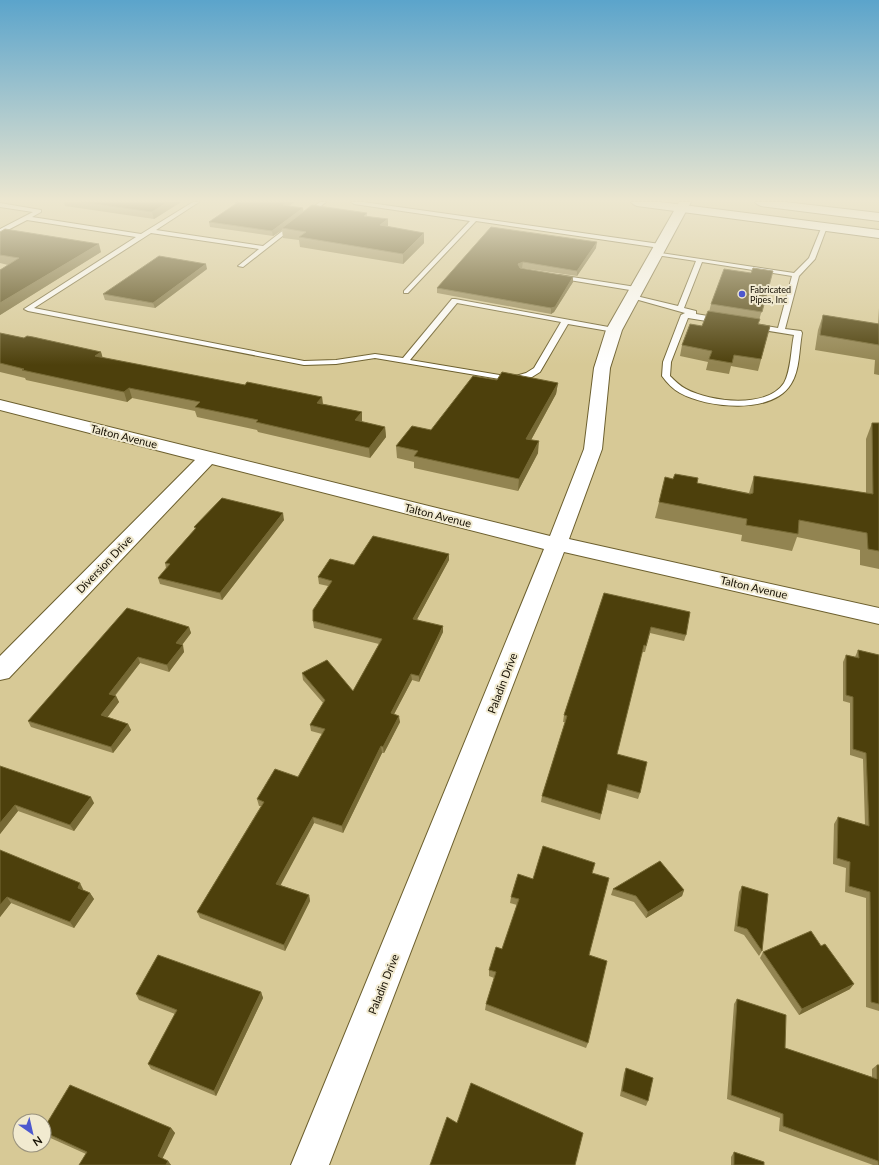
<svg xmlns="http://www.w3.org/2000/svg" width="879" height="1165" font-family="Lato,sans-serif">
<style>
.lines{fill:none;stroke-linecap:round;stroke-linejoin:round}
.service-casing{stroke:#6c5f2e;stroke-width:2}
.minor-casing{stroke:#6c5f2e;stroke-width:2}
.trunk-casing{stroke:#6c5f2e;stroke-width:2}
.service{fill:#fff;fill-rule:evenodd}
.minor{fill:#fff;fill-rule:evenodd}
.trunk{fill:#fff;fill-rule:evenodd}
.wall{fill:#928451}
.shaded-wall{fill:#766935}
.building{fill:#4d400c;stroke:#766935}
.poi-dot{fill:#4d58ce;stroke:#f1ead0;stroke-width:1.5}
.labels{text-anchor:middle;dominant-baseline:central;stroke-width:4;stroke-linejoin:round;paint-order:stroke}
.far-poi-label{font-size:9px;fill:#140e00;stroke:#f1ead0;text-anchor:start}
.street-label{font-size:11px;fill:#140e00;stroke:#f1ead0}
</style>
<rect width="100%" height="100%" fill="#d7c996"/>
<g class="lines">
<!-- service casing -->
<g class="service-casing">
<g id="service">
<path d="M193 202H199L156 230 263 246 320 202H326L243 267 238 266 259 249 151 233 34 308 304 361 336 360 375 354 403 358 452 299H455L614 328 618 330 614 332 568 324 540 372 532 377 512 381 375 358 336 364 304 365 28 311 24 309 136 237 27 220 0 234V229L33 212 0 207V203L41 210V212L32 217 141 234ZM457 303 561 322 534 368 526 373 512 377 410 360Z"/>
<path d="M351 202H363L660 244 663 246 660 248 476 221 408 293H404V291L470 221 354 204Z"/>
<path d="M822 226 827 227 815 259 799 276 785 329 801 331 802 333C799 349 800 370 791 384 772 415 707 408 680 393 673 389 667 383 662 376L663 362 681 315 685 313 628 297 632 295 678 306 696 261 656 255 654 254V252L794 273 809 258ZM702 262 792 276 778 328 696 314V311L684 308ZM688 318 794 335C791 348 791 371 784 383 767 409 710 402 686 389 680 386 675 381 670 376L671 362Z"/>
<path d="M559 275 636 287 640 289 636 291 557 278 556 277Z"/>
</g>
</g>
<!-- minor casing -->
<g class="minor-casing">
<path id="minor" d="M679 202H691L622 330 610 368 602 449 569 539 879 608V624L564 552 329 1165H291L544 549 212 464 9 678 0 680V656L195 460 0 410V400L550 536 584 449 594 368 606 330Z"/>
</g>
<!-- trunk casing -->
<g class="trunk-casing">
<g id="trunk">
<path d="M631 202H660L879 230V238L637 206 633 204Z"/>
<path d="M755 202H785L879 213V221L761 206 757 204Z"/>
</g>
</g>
<!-- service -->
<use href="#service" class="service"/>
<!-- minor -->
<use href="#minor" class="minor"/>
<!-- trunk -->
<use href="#trunk" class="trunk"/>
</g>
<!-- wall -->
<g class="wall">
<path d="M64 202H181L154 219 65 206Z"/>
<path d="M234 202H294L289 206 303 208V211L367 213V216L388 227 424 233V243L403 264 300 247 299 240 283 238 282 230 273 236 210 227 209 222 236 204Z"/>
<path d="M491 227 596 248 577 276 522 268H521L573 282 554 312 551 314 437 293V288Z"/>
<path d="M0 232 101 252 0 315V270L8 265 0 263Z"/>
<path d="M207 269 155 308 105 300 103 294Z"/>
<path d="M773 271 758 324 770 326 758 371 731 366 729 374 706 370 708 362 680 356 682 345 702 326 709 312 711 304 751 273Z"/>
<path d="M879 308V375L874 374 875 360 815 350 818 330 823 315 878 324Z"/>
<path d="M0 333 24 338 101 352 102 358 245 385 322 397 323 404 362 412V422L385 427 386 437 370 458 258 432 257 430 197 417 195 411 132 398 127 402 26 380 25 378 0 372Z"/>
<path d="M497 380 558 383 556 394 531 440 538 453 518 491 414 468V462L397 458 396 446 431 430Z"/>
<path d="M872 423H879V569L860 565V550L797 537 792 551 741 541 742 535 655 518 659 502 697 483 749 493 754 476 866 493V439Z"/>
<path d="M284 520 222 600 160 584 158 578 166 568 165 563 195 529 194 527Z"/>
<path d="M449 560 417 619 443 632 419 682 412 680 394 714 400 722 384 753H382L343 833 314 823 280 885 309 895 310 901 285 951 200 918 197 912 261 806H259L257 799 298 777 322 734 311 731 310 725 323 703 303 680 302 673 353 691 379 644 314 628 313 621 328 586 319 584 318 577 354 565Z"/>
<path d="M604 593 686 635 684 641 650 633 645 652H642L617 754 640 793 638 799 607 790 600 820 541 802 542 796 565 722H563L564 715Z"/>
<path d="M189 627 191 633 182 645 184 652 169 672 140 663 115 696H116L119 702 107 717 128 724 131 730 113 753 31 727 28 721Z"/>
<path d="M858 650 879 655V1011L866 1007V898L845 892 846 868 833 864 834 824 838 817 865 825 863 759 850 755V703L843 701V662L846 655 855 657Z"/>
<path d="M0 766 94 803 74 831 18 811 0 834Z"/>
<path d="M0 850 90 893 94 899 74 928 11 903 0 917Z"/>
<path d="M592 873 589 955 588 1043 586 1048 485 1010 486 1004 494 978 489 976V970L502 949 517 905 510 903 511 897 533 879Z"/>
<path d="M742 886 762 951 759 956 744 935 734 931 739 892Z"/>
<path d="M613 889 684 890 682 896 646 918 634 902 611 895Z"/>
<path d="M763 952 850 989 799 1015 760 958Z"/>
<path d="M261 992 263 998 216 1096 151 1069 148 1064 175 1014 139 1000 136 994Z"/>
<path d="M737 999 785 1048 872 1077V1069L877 1065 879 1165H873L779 1131 780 1118 727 1099 734 1004Z"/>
<path d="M626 1068 648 1101 646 1106 620 1096 624 1073Z"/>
<path d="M44 1128H171L175 1133 162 1159 168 1161 171 1165H79L86 1154 46 1136 44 1134Z"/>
<path d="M734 1152 764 1165H731V1157Z"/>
</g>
<!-- shaded-wall -->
<g class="shaded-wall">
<path d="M168 202H181L154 219 152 212Z"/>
<path d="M287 202H294L283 210V205Z"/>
<path d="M303 208 304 213 282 228V230L273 236 272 231Z"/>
<path d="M388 219V228L380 225Z"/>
<path d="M424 233V243L403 264V254Z"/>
<path d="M597 242 596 248 577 276V271Z"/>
<path d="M99 244 101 252 0 315V303Z"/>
<path d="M523 262 522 268 518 270V264Z"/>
<path d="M206 264 207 269 155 308 153 303Z"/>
<path d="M573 277V282L554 312 551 314V308Z"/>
<path d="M101 352 104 362 95 356Z"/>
<path d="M558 383 556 394 525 451 526 439Z"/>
<path d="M129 388 132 398 127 402 124 392Z"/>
<path d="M322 397 323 407 317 403Z"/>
<path d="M362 412V422L355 420Z"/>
<path d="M385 427 386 437 370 458 369 448Z"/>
<path d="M539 441 538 453 518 491 519 479Z"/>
<path d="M283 513 284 520 222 600 220 593Z"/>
<path d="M449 554V560L414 625 413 619Z"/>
<path d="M443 626V632L419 682V676Z"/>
<path d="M189 627 191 633 178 650 176 643Z"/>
<path d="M183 645 184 652 169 672 167 665Z"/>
<path d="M138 657 140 663 111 700 109 694Z"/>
<path d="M411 674 412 680 391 720V713Z"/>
<path d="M116 696 119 702 104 722 101 715Z"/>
<path d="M399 716 400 722 384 753 383 747Z"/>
<path d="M128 724 131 730 113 753 111 747Z"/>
<path d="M381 746 382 753 343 833 342 826Z"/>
<path d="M91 797 94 803 74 831 70 825Z"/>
<path d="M15 805 18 811 0 834V823Z"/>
<path d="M313 817 314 823 278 890 276 884Z"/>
<path d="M80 883 83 889 81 894 78 888Z"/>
<path d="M684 890 682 896 646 918 648 912Z"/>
<path d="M90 893 94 899 74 928 70 922Z"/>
<path d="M309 895 310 901 285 951 284 945Z"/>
<path d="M7 897 11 903 0 917V905Z"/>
<path d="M854 984 850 989 799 1015 802 1009Z"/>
<path d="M261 992 263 998 216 1096 214 1091Z"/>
<path d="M171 1128 175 1133 161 1161 158 1156Z"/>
<path d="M168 1161 171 1165H166Z"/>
</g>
<!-- building -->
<g class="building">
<path d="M81 202H168L152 212Z"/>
<path d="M236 202H287L283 205 303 208 272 231 209 222 237 203Z"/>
<path d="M312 205 367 213 364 216 388 219 380 225 424 233 403 254 299 237 306 232 282 228Z"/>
<path d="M491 227 597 242 577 271 523 262 518 264 520 268 573 277 555 307 551 308 437 288Z"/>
<path d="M5 229 99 244 0 303V270L19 258 0 255V232Z"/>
<path d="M159 256 206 264 153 303 103 294Z"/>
<path d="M753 268 773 271 762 312 711 304 724 269 751 273Z"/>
<path d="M708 311 760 319 758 324 770 326 761 359 734 355 732 363 709 359 712 351 682 345 690 324 702 326Z"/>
<path d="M823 315 879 324V345L820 335Z"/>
<path d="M0 333 24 338 27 336 33 337 101 352 95 356 245 385 247 382 322 397 317 403 362 412 355 420 385 427 369 448 256 422 258 420 195 407 200 402 129 388 124 392 22 370 24 369 0 363Z"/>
<path d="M502 372 558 383 526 439 539 441 519 479 414 456 418 451 396 446 412 426 431 430 473 376 497 380Z"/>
<path d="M872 423H879V551L868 549 867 533 799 520 798 534 746 525 747 519 659 502 665 477 673 479 675 474 698 478 697 483 750 494 753 493 754 476 873 494Z"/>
<path d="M222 498 283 513 220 593 158 578 170 564 165 563 196 528 194 527Z"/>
<path d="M373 536 449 554 413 619 443 626 419 676 411 674 391 713 399 716 383 747 381 746 342 826 313 817 276 884 309 895 284 945 197 912 264 802 257 799 275 769 298 777 325 729 310 725 325 700 302 673 327 660 353 691 382 639 313 621V610L332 581 318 577 330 559 354 565Z"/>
<path d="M604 593 690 612 686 635 651 627 646 646 644 645 617 754 647 762 640 793 608 784 601 814 542 796 567 716 564 715Z"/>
<path d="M127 608 189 627 176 643 183 645 167 665 138 657 109 694 116 696 101 715 128 724 111 747 28 721Z"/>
<path d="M858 650 879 655V1004L871 1002 870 892 849 886 850 862 837 858 838 817 869 826 866 753 853 749V697L846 695V655L859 658Z"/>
<path d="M0 766 91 797 70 825 15 805 0 823Z"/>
<path d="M543 846 595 863 592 873 609 878 589 955 607 961 588 1043 486 1004 496 972 489 970 496 947 502 949 519 899 511 897 518 874 533 879Z"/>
<path d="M0 850 80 883 78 888 90 893 70 922 7 897 0 905Z"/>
<path d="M660 861 684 890 648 912 636 896 613 889Z"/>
<path d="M742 886 768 894 762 951 747 929 737 926Z"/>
<path d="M811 931 821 946 825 944 854 984 802 1009 763 952Z"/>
<path d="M158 955 261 992 214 1091 148 1064 177 1010 136 994Z"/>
<path d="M737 999 786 1015 785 1048 877 1079V1065H879V1165L878 1161 783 1126V1114L731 1095Z"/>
<path d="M626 1068 653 1078 648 1101 622 1091Z"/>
<path d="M471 1083 583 1133 575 1165H430L447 1117 457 1123Z"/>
<path d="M70 1085 171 1128 158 1156 168 1161 166 1165H79L87 1152 44 1132V1128Z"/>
<path d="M734 1152 764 1162V1165H734Z"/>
</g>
<!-- sky -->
<linearGradient id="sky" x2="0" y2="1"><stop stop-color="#5ba4cb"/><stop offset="0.55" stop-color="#ede7d0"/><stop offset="1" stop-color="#ede7d0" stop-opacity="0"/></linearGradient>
<rect width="879" height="365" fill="url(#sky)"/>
<!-- markers -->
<circle class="poi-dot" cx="742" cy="294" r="4"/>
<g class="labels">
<!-- far-poi labels -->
<g class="far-poi-label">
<text x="750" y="289">Fabricated<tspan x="750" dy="10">Pipes, Inc</tspan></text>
</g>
<!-- street labels -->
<g class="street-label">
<text transform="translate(124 436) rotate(14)">Talton Avenue</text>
<text transform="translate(438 515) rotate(14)">Talton Avenue</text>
<text transform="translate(104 564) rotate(-46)">Diversion Drive</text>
<text transform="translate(754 587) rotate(13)">Talton Avenue</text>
<text transform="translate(502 683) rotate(-69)">Paladin Drive</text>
<text transform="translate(383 984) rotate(-68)">Paladin Drive</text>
</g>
</g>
<!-- north arrow -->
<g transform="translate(32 1133) rotate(146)"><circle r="19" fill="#f1ead0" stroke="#99927d"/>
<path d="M0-3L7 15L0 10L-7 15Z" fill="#4d58ce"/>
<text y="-6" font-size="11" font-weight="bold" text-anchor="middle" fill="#140e00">N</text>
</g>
</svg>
